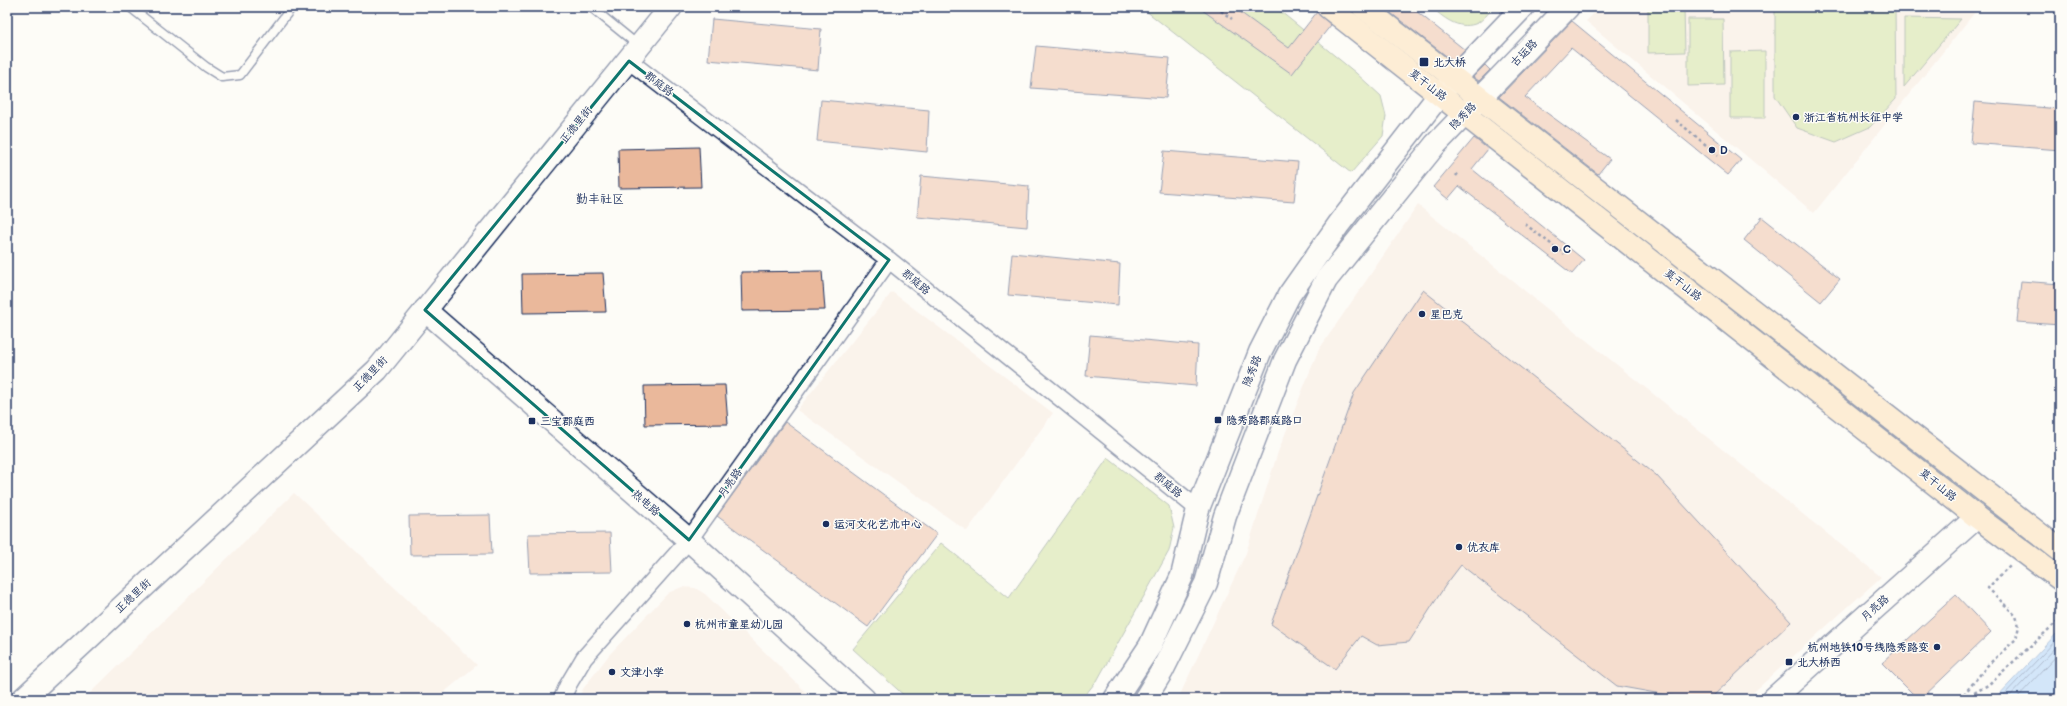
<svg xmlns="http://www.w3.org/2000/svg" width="2067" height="706" font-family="'Balsamiq Sans','LXGW WenKai TC',sans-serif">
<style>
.built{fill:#f7e8db}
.green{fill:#c9dd92;stroke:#728678}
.water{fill:#a1cdfb;stroke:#6b8ebc}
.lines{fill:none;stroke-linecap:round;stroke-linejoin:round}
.shore{stroke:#516e9d;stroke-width:1}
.building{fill:#eab89b;stroke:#1b2f5e}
.lane-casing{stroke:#1b2f5e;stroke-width:11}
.street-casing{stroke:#1b2f5e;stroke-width:19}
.secondary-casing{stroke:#1b2f5e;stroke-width:25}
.primary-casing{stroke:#1b2f5e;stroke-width:25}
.path{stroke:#1b2f5e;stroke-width:2.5;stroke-dasharray:3 3;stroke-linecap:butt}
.lane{stroke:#fdfcf7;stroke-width:8}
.street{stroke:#fdfcf7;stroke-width:16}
.secondary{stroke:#fdfcf7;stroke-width:22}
.primary{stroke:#fcdcac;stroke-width:22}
.marked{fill:none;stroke:#0f766e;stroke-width:3;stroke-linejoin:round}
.poi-dot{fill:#1b2f5e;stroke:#fdfcf7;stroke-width:1.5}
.labels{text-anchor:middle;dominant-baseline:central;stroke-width:3;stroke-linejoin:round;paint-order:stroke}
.street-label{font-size:11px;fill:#1b2f5e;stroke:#fdfcf7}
.poi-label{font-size:11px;font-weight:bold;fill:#1b2f5e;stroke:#fdfcf7;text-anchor:start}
.neighbourhood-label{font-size:12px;fill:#1b2f5e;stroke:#fdfcf7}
</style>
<rect width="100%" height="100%" fill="#fdfcf7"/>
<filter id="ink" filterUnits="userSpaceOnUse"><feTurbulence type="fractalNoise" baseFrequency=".025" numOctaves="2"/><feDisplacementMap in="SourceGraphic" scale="8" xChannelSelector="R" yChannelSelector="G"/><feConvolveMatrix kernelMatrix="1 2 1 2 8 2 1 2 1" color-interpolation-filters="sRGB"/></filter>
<g filter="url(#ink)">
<!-- built -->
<g class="built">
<path d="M1601 7H1979L1814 213 1586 21Z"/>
<path d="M1418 205 1881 577 1746 699H1178L1246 553 1278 452 1318 351Z"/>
<path d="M892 292 1053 413 967 531 797 410Z"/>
<path d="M294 493 477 665 436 699H84Z"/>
<path d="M682 587 695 588 705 594 813 699H578L583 689 609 655 668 593Z"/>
</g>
<!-- green -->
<g class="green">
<path d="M1141 7H1275L1356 73 1381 96 1386 116 1383 136 1351 173Z"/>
<path d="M1431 7H1494C1489 12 1482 22 1475 24 1457 30 1443 17 1431 7Z"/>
<path d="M1648 7H1684L1685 52 1648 53Z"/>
<path d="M1775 7H1895L1896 99 1870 127 1836 142 1797 128 1775 96Z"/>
<path d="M1904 18 1961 19 1904 87Z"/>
<path d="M1688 19H1723L1724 85 1688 86Z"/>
<path d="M1765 51V118H1730V52Z"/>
<path d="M1108 458 1169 506 1174 528 1169 551 1098 679 1082 699H908L853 649 941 543 1009 598Z"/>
</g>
<!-- water -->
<path class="water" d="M2060 630V699H1995Z"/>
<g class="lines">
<!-- shore -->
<g class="shore">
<path d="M2000 699 2060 636"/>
<path d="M2007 699 2060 643"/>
<path d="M2016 699 2060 652"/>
</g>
</g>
<!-- building -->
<g class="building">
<path d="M1198 7H1233L1289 48 1317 12 1331 25 1292 74Z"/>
<path d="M1383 7H1411L1465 50 1454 62Z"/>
<path d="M712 19 821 29 818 70 708 60Z"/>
<path d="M1572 21 1741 160 1728 175 1571 48 1525 97 1610 159 1598 174 1499 97Z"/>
<path d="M1036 46 1170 58 1166 98 1031 88Z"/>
<path d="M1485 65 1490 70 1479 81 1473 77Z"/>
<path d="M821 100 929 110 927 152 817 141Z"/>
<path d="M1975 102 2060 109V150L1971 143Z"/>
<path d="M1474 138 1488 149 1472 169 1584 260 1572 274 1459 186 1448 199 1433 187Z"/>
<path d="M699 147 701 187 619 188 618 149Z"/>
<path d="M1164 151 1298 162 1294 202 1159 192Z"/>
<path d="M921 176 1029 186 1027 227 917 217Z"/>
<path d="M1762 217 1840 279 1821 302 1744 240Z"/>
<path d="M1012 253 1120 264 1118 305 1008 295Z"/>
<path d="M822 271 825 310 742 311 741 272Z"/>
<path d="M603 273 606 312 523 313 522 274Z"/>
<path d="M2021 281 2060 284V325L2017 322Z"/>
<path d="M1423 290 1656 475 1791 622 1710 699H1689L1617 686 1461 565 1445 586 1409 642 1377 645 1361 636 1335 669 1271 624 1354 393Z"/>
<path d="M1090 335 1198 345 1196 386 1086 376Z"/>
<path d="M725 385 728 424 645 425 644 386Z"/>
<path d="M785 422 937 534 868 627 717 516Z"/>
<path d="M490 515 492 554 410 555 409 516Z"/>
<path d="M610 533 612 572 530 573 528 534Z"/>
<path d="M1956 595 1991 632 1921 699H1918L1882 663Z"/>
</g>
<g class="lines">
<!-- lane casing -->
<g class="lane-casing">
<g id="lane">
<path d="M130 7 206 67 222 77 240 75 292 7"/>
<path d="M591 7 639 46"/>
</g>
</g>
<!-- street casing -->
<g class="street-casing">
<g id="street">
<path d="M629 61 889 260 1198 509"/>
<path d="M562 699 568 685 584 658 689 540 889 260"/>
</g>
</g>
<!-- secondary casing -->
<g class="secondary-casing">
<g id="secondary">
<path d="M425 310 689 540 864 699"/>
<path d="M23 699 377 370 671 7"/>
<path d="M1115 699 1150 646 1182 576 1198 509 1260 352 1289 295 1339 224 1440 94 1523 7"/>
<path d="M1145 699 1162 671 1206 583 1225 516 1285 360 1326 280 1435 145 1568 7"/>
<path d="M1773 699 1977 517"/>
</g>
</g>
<!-- primary casing -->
<g class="primary-casing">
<g id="primary">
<path d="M1328 7 1977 517 2060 579"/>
<path d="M1363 7 2060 550"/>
</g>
</g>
<!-- path -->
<g class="path">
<path d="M1216 7 1232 19"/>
<path d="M1676 120 1718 155"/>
<path d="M1456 176 1459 172"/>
<path d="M1525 224 1564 254"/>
<path d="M1960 699 1988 665 2016 639 2019 626 2016 616 1988 588 2010 565"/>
<path d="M1964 699 1988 685 2060 619"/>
</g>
<!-- lane -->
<use href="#lane" class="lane"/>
<!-- street -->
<use href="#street" class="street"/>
<!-- secondary -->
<use href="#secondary" class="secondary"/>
<!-- primary -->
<use href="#primary" class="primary"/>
</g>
</g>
<!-- marked area -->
<path d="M0 0H2067V706H0ZM629 61 889 260 689 540 425 310Z" fill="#fdfcf7" fill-opacity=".55" fill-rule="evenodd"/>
<path class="marked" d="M629 61 889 260 689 540 425 310Z"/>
<!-- markers -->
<g class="poi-dot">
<rect x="1419" y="57" width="10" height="10" rx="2"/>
<circle cx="1796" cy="117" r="4"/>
<circle cx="1712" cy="150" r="4"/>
<circle cx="1555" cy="249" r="4"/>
<circle cx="1422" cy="314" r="4"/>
<rect x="1214" y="416" width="8" height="8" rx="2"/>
<rect x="528" y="417" width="8" height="8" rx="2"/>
<circle cx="826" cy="524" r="4"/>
<circle cx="1459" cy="547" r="4"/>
<circle cx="687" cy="624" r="4"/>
<circle cx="1937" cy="647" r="4"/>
<rect x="1785" y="658" width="8" height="8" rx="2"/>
<circle cx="612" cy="672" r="4"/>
</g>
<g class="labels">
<!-- street labels -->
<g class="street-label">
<text transform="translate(1524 53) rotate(-46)">古运路</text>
<text transform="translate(659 84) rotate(37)">郡庭路</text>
<text transform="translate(1428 85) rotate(38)">莫干山路</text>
<text transform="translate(1463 116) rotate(-46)">隐秀路</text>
<text transform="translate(576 125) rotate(-51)">正德里街</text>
<text transform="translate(916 282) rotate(39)">郡庭路</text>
<text transform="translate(1683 285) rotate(38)">莫干山路</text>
<text transform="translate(1252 371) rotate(-68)">隐秀路</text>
<text transform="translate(370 374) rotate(-46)">正德里街</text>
<text transform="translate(730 483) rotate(-54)">月亮路</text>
<text transform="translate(1168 485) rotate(39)">郡庭路</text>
<text transform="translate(1938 485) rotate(39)">莫干山路</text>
<text transform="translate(646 503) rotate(41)">热电路</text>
<text transform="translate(133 596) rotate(-43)">正德里街</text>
<text transform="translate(1875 608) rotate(-42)">月亮路</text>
</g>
<!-- poi labels -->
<g class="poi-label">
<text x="1433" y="62">北大桥</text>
<text x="1804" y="117">浙江省杭州长征中学</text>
<text x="1720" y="150">D</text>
<text x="1563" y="249">C</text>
<text x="1430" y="314">星巴克</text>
<text x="1226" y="420">隐秀路郡庭路口</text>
<text x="540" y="421">三宝郡庭西</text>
<text x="834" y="524">运河文化艺术中心</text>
<text x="1467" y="547">优衣库</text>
<text x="695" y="624">杭州市童星幼儿园</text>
<text x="1929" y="647" text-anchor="end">杭州地铁10号线隐秀路变</text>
<text x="1797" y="662">北大桥西</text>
<text x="620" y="672">文津小学</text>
</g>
<!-- neighbourhood labels -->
<g class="neighbourhood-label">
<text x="600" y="199">勤丰社区</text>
</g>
</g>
<!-- margin -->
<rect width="2067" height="706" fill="none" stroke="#fdfcf7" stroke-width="24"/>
<rect x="12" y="12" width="2043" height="682" fill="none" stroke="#1b2f5e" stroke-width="1.5" filter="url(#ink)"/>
</svg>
